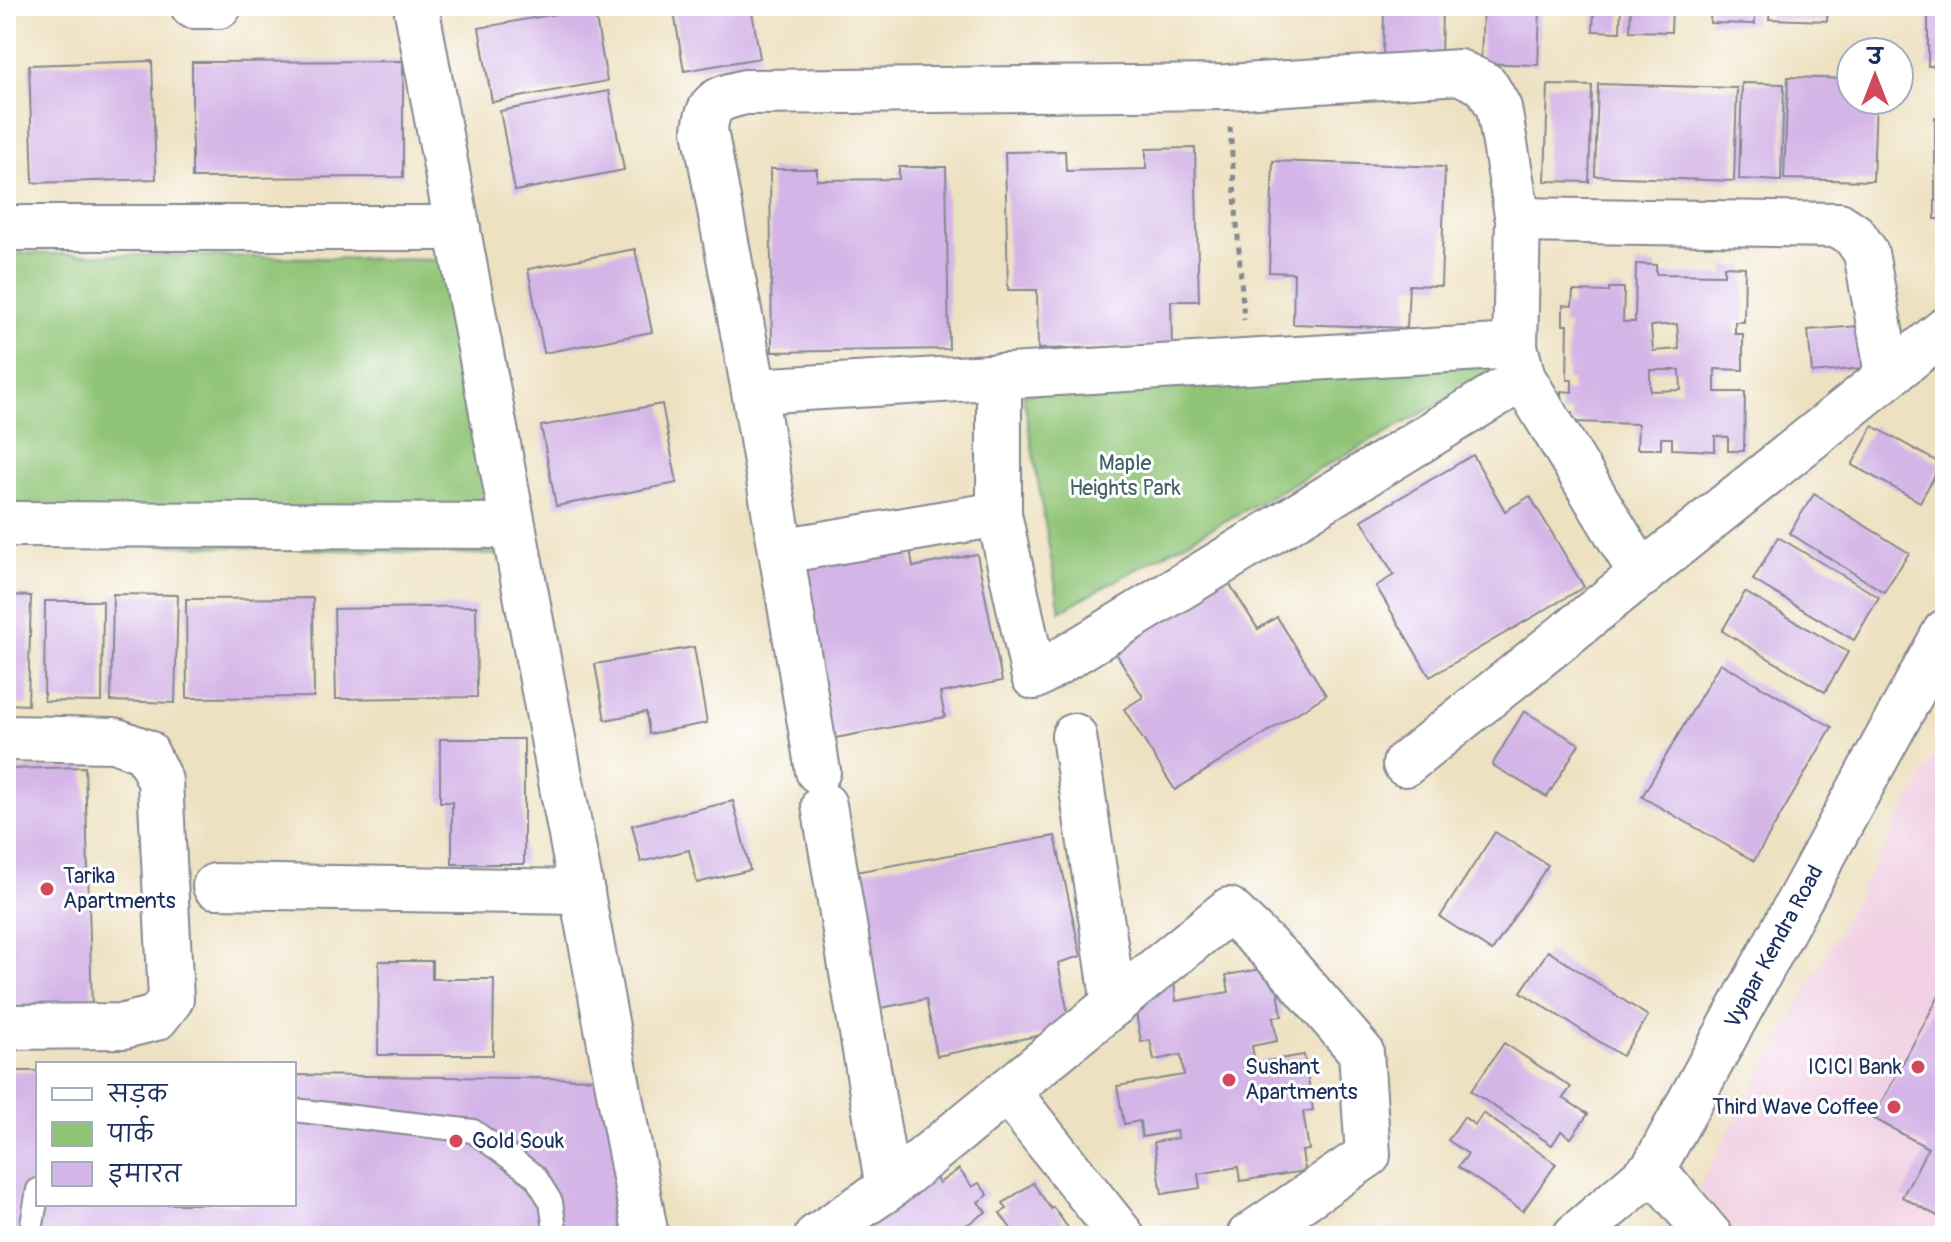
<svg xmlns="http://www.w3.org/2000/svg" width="1951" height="1242" font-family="Pangolin,'Playpen Sans Deva',sans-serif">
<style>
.built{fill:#f1d0e3}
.green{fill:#8fc476;stroke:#557a6a;stroke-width:2}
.building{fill:#d4b5e7;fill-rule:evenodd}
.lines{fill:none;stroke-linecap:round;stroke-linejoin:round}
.lane-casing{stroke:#848890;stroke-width:26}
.street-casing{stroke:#848890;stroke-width:48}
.path{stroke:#848890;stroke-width:5;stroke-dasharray:6 6;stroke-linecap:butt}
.lane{stroke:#fff;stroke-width:22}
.street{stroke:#fff;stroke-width:44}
.poi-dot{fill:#d1495b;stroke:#fff;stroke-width:3}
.labels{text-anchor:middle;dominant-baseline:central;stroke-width:6;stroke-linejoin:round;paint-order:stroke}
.park-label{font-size:22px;fill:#446366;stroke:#fff}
.poi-label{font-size:22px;fill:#1b2f5e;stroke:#fff;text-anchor:start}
.street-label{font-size:22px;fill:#1b2f5e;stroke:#fff}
</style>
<rect width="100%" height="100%" fill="#fff"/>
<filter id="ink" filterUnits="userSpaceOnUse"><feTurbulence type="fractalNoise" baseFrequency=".0125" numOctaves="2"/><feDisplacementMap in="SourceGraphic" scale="16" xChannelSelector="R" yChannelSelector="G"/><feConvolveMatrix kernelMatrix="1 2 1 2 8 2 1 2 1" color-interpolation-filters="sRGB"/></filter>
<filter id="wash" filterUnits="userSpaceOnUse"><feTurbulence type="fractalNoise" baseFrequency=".006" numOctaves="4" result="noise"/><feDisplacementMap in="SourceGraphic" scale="32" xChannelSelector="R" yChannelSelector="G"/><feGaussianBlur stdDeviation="1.8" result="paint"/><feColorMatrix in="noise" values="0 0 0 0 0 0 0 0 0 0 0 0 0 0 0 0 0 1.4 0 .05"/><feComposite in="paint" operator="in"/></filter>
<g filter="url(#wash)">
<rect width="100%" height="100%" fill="#eee1c1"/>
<!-- built -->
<path class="built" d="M1945 736V1236H1742L1698 1188Z"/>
<!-- green -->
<g class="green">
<path d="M6 253 445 260 502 555 6 540Z"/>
<path d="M1512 364 1060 611 1023 394Z"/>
</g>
<g id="blocks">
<!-- building -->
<g class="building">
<path d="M673 6H751L760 58 684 71Z"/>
<path d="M862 6H950V9L862 11Z"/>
<path d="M1384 6H1442L1441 63 1383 61Z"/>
<path d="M1483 6H1540L1538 65 1481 63Z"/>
<path d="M1594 6H1621L1620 32 1593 31Z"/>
<path d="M1631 6H1672L1671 32 1630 31Z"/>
<path d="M1711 6H1755V24L1710 23Z"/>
<path d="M1770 6H1828L1827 21 1769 19Z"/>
<rect x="1884" y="6" width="61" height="6"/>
<path d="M594 7 607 81 492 102 479 28Z"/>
<rect x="1928" y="14" width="17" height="52"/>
<path d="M152 61 156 179 33 183 29 65Z"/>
<path d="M403 61V177L192 178V62Z"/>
<path d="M1788 77 1851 79V100H1876L1873 181 1784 179Z"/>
<path d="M1742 83 1784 84 1781 181 1739 179Z"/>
<path d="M1598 84 1737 88 1734 181 1595 176Z"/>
<path d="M1548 85 1592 86 1589 182 1545 181Z"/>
<path d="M609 91 624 170 515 191 500 111Z"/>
<rect x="1935" y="118" width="10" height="101"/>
<path d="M1195 148 1199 301H1171L1172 346 1038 349 1037 290H1008L1005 152 1065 151 1066 171 1146 169V149Z"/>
<path d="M1273 161 1445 167 1441 286 1409 285 1407 328 1293 324 1294 273 1269 272Z"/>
<path d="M899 167H946L949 349 772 352 770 169H817V180L899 179Z"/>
<path d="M635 249 652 332 544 353 528 269Z"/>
<path d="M1636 264 1656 265V274L1724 275V266L1745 267 1744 322H1735V334H1743V370L1715 369V392H1745L1744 451H1728V437L1715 436V451L1672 449V438H1661V449H1637L1638 424 1572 422V412H1561V391L1572 392V380H1567L1568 325H1563V305L1572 306 1573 291 1609 292V288H1624L1623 322H1635ZM1677 324 1679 349 1653 351 1651 326ZM1650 370H1680L1681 390 1650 391Z"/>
<path d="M1859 326 1863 368 1812 373 1808 330Z"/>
<path d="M662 404 677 483 556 506 541 426Z"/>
<path d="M1873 426 1941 464 1920 502 1852 465Z"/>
<path d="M1473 455 1505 511 1530 496 1584 587 1430 677 1376 586 1394 575 1362 520Z"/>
<path d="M1814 494 1909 553 1884 592 1789 533Z"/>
<path d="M1778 537 1879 597 1854 640 1753 580Z"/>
<path d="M909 543 913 567 977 554 1002 681 940 693 945 717 830 739 795 565Z"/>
<path d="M1222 572 1258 629 1277 617 1326 695 1175 790 1124 709 1143 697 1109 642Z"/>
<path d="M1745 592 1848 652 1825 692 1722 631Z"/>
<path d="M113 594 178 595 175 703 111 701Z"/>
<path d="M6 595 31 596 28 705 6 704Z"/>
<path d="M313 598 314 697 187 698 186 599Z"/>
<path d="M45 601H103L102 702 44 701Z"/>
<path d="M476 606 477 697 336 699 334 609Z"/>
<path d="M694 647 707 723 649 734 646 712 605 720 595 664Z"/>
<path d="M1720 663 1832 727 1754 861 1642 797Z"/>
<path d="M1524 711 1579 744 1547 797 1492 765Z"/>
<path d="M440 739H524V864H452V802H440Z"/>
<path d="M85 767 92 1009 6 1012V769Z"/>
<path d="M733 801 750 870 697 883 689 850 641 862 632 825Z"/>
<path d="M1495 832 1548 865 1492 951 1440 917Z"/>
<path d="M1055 836 1081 956 1058 963 1071 1029 937 1056 926 999 876 1009 850 873Z"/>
<path d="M1548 951 1648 1016 1622 1056 1521 992Z"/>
<path d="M379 961H432V979H494L493 1055H378Z"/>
<path d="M1274 967 1282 1016 1273 1017 1277 1041 1252 1046 1255 1063 1304 1055 1313 1110 1303 1112 1309 1150 1302 1151 1305 1171 1240 1181 1238 1167 1198 1174 1200 1188 1162 1194 1154 1142 1178 1138 1176 1131 1142 1137 1140 1121 1124 1124 1117 1086 1184 1075 1181 1055 1154 1060 1150 1040 1141 1042 1133 995 1174 982 1176 1001 1229 992 1226 975Z"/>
<path d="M1945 985V1220L1902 1197 1928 1148 1873 1118Z"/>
<path d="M1504 1043 1571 1087 1563 1098 1588 1114 1571 1138 1561 1131 1552 1145 1471 1091Z"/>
<path d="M6 1071H38V1204H294V1075L605 1079 637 1236H6Z"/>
<path d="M1483 1113 1556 1164 1523 1211 1458 1167 1468 1154 1448 1140 1464 1117 1475 1125Z"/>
<path d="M959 1169 972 1187 979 1183 988 1195 978 1202 986 1212 965 1226 972 1236H859L878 1223 875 1218 935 1177 939 1183Z"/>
<path d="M1033 1183 1051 1209 1053 1207 1074 1236H1016L1000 1213 1007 1209 1003 1203Z"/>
</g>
</g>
</g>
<g filter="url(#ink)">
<use href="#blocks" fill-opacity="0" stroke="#848890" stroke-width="2"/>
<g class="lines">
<!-- lane casing -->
<g class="lane-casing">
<g id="lane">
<path d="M294 1110 473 1131 535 1176 551 1202 556 1236"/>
<path d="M30 1236 38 1190"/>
</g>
</g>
<!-- street casing -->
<g class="street-casing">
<g id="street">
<path d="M193 6H219"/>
<path d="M416 6 646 1236"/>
<path d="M1518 220 1839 225 1854 235 1866 253 1884 352 1886 376"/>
<path d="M6 228H458"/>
<path d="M754 391 1515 346"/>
<path d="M999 514 1034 677 1523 378"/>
<path d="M6 524 513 526"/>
<path d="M781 551 999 514V376"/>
<path d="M1074 736 1114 1004"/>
<path d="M6 738 114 740 146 752 160 781 171 999 156 1018 124 1026 6 1027"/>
<path d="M1405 764 1945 330"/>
<path d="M818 771 754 391 705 130C708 100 718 99 745 92L1227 87 1459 72 1486 85 1499 108 1518 220 1515 346 1523 378 1642 575"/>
<path d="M824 805 888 1188"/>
<path d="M215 886 582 892"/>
<path d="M1007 1091 1122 1236"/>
<path d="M1653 1169 1710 1236"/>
<path d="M817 1236 888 1188 1229 910 1286 965 1361 1052 1368 1155 1249 1236"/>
<path id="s1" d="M1575 1236 1653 1169 1945 632"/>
</g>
</g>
<!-- path -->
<path class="path" d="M1230 127 1244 320"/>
<!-- lane -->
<use href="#lane" class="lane"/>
<!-- street -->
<use href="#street" class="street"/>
</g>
</g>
<!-- markers -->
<g class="poi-dot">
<circle cx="47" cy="889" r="8"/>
<circle cx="1918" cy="1067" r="8"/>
<circle cx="1229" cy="1080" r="8"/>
<circle cx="1894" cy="1107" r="8"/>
<circle cx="456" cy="1141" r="8"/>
</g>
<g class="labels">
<!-- park labels -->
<g class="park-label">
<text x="1125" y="463">Maple<tspan x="1125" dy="25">Heights Park</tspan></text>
</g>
<!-- poi labels -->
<g class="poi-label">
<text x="63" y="876">Tarika<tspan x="63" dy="25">Apartments</tspan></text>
<text x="1245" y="1067">Sushant<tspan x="1245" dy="25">Apartments</tspan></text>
<text x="1902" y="1067" text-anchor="end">ICICI Bank</text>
<text x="1878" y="1107" text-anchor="end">Third Wave Coffee</text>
<text x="472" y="1141">Gold Souk</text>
</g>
<!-- street labels -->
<g class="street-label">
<text stroke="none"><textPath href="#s1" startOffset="356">Vyapar Kendra Road</textPath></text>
</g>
</g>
<!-- margin -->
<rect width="1951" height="1242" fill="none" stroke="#fff" stroke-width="32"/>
<!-- legend -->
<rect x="36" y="1062" width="260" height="144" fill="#ffffff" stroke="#a4acbf" stroke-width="2"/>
<rect x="52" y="1088" width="40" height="12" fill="#ffffff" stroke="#a4acbf" stroke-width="2"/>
<text x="108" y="1102" font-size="24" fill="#1b2f5e">सड़क</text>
<rect x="52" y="1122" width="40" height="24" fill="#8fc476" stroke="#a4acbf" stroke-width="2"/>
<text x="108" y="1142" font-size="24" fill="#1b2f5e">पार्क</text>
<rect x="52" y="1162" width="40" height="24" fill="#d4b5e7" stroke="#a4acbf" stroke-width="2"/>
<text x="108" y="1182" font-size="24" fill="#1b2f5e">इमारत</text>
<!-- north arrow -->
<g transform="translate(1875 76)"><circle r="38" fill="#ffffff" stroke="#a4acbf" stroke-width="2"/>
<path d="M0-6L14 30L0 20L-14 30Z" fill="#d1495b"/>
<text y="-12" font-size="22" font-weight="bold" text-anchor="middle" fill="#1b2f5e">उ</text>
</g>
</svg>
